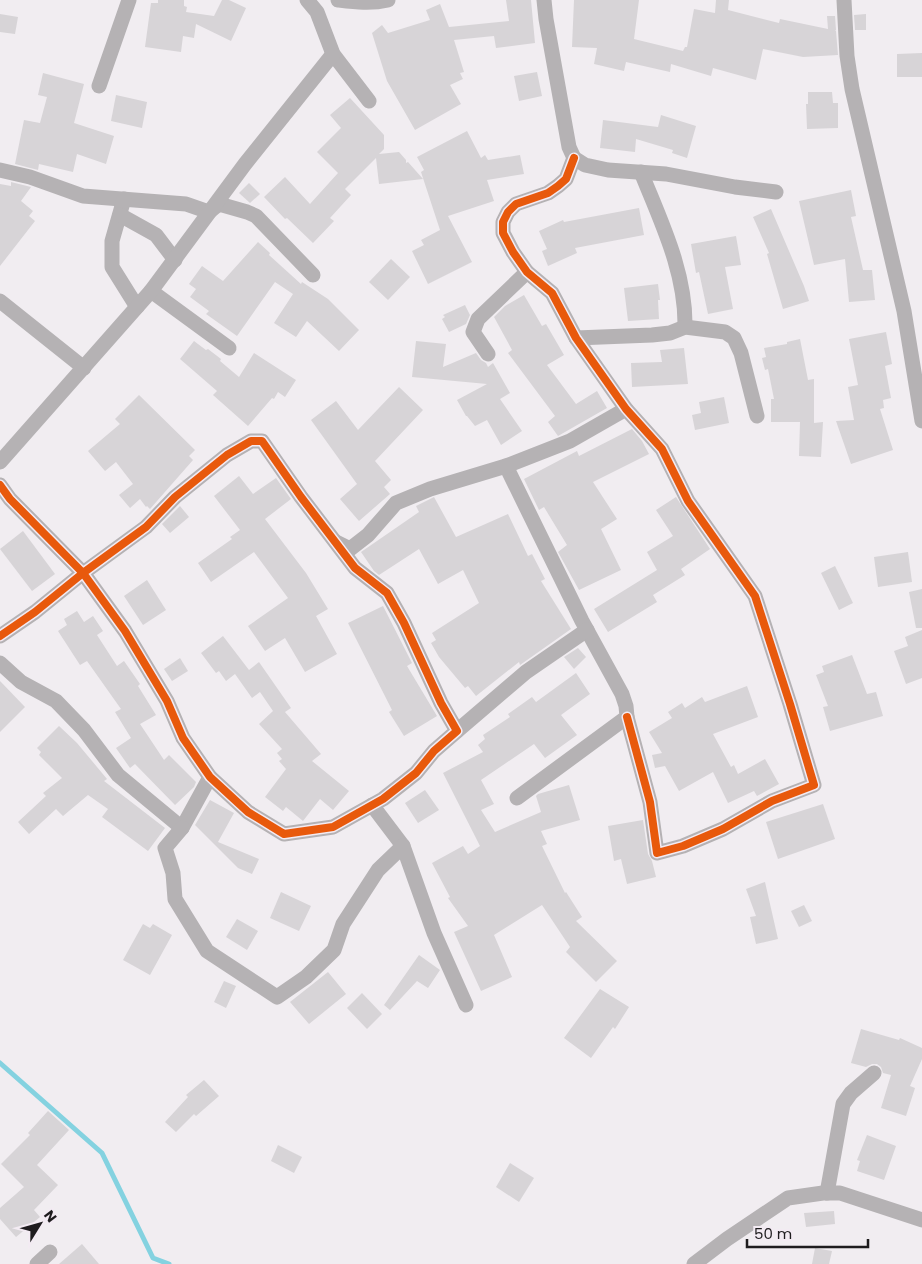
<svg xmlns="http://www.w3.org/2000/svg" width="922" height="1264" font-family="Poppins,sans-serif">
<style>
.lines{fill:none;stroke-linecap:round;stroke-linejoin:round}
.stream{stroke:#84d2e0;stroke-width:5}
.building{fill:#d7d4d7}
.minor{stroke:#b5b2b4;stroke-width:15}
.cycleway-casing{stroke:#f3ebf3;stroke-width:11}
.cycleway{stroke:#e8590c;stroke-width:8}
</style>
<rect width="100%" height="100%" fill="#f1edf1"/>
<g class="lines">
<!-- stream -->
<path class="stream" d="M0 1063 102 1153 153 1258 169 1264"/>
</g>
<!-- building -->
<g class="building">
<path d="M158 0H184V6L187 7 186 12 214 16 222 0H229L246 8 231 41 196 24 194 38 183 36 181 52 145 47 151 3H158Z"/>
<path d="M506 0H531L535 43 496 48 494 36 454 40 464 72 460 73 463 79 450 85 461 104 415 130 387 81 372 33 382 25 388 33 430 20 426 10 440 4 449 27 509 21Z"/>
<path d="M574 0H639L634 39 683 51 685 47H687L694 9 715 13 716 0H729L728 10 779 23 780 19 828 29 827 16H835L836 30H835L836 31 838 55 803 57 763 49 756 80 713 68 711 76 671 64 670 72 626 62 624 71 594 64 597 48 572 47Z"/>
<path d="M0 14 18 17 15 34 0 32Z"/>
<path d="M866 14V30H855L854 15Z"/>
<path d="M922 53V77H897V54Z"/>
<path d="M537 72 542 96 519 101 514 76Z"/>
<path d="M43 73 84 84 74 123 114 136 106 164 77 154 73 172 39 164 38 170 15 164 24 120 40 123 47 97 38 95Z"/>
<path d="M808 92H832L833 103H838V128L807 129 806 104H808Z"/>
<path d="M116 95 147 102 142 128 111 121Z"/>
<path d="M350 98 384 135V149L379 154 399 152 406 160V163L408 162 423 179 379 184 376 158 345 189 351 195 330 218 334 221 313 243 287 218 285 219 264 197 285 177 310 204 338 173 317 152 341 128 330 115Z"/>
<path d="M661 115 696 126 687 158 672 153 673 150 636 139 635 152 600 148 603 120 658 127Z"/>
<path d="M467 131 481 158 485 155 488 160 520 155 524 174 487 180 494 201 448 216 472 262 428 284 412 251 424 245 421 240 440 230 421 172 424 170 417 157Z"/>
<path d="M11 182 31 187 21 201 33 211 29 216 35 221 0 266V184L11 186Z"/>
<path d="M249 183 260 194 250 203 239 193Z"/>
<path d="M851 190 856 216 851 217 863 270H872L875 300 849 302 845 259 814 265 799 201Z"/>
<path d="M639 208 644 235 575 248 577 253 548 266 542 251 547 249 539 231 563 220 564 222Z"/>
<path d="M771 209 804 286 809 301 783 309 767 254 769 253 753 217Z"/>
<path d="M736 236 741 265 725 267 733 309 708 314 699 272 696 273 691 244Z"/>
<path d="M258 242 270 253 269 255 301 284 302 282 328 299 359 330 339 351 307 321 296 337 274 323 293 294 275 282 237 336 206 314 209 311 190 297 196 289 189 284 202 266 223 281Z"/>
<path d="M391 259 410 277 388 300 369 282Z"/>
<path d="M658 284 660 300H658L659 319 628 321 624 288Z"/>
<path d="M524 295 542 326 546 324 564 355 547 365 576 404 597 391 607 408 558 436 548 422 555 416 508 353 512 350 494 317 505 306Z"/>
<path d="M465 305 470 315 466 324 449 332 442 319 445 317 443 315Z"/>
<path d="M886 332 892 364 885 366 891 398 883 400 884 408 880 409 893 450 851 464 836 421 854 420 848 387 858 385 849 339Z"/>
<path d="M800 339 808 380 814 379V423L823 422 821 457 799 456 800 422H771V399H774L768 369 765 370 762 358 766 357 764 348 787 344V342Z"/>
<path d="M194 341 206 350 208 349 221 359 220 361 239 377 254 353 296 380 285 397 278 392 274 399 272 398 248 426 213 395 217 391 180 359Z"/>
<path d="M416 341 446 344 443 367 476 353 481 360 486 363 488 367 493 363 510 393 500 399 522 431 501 445 487 420 475 426 467 416H466L457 400 487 384 412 377Z"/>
<path d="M684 348 688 384 632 387 631 363 662 362 660 350Z"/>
<path d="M399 387 423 410 375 461 391 480 384 487 390 494 359 521 340 499 357 484 311 420 336 401 358 430Z"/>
<path d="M139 395 195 450 189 456 193 460 150 509 147 506 146 507 140 499 130 508 119 495 133 484 116 462 105 471 88 451 120 424 115 419Z"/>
<path d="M724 397 729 423 695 430 692 415 701 413 699 402Z"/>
<path d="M632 429 642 441 649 454 593 482 617 519 601 529 621 570 579 590 558 552 567 545 544 507 539 510 524 479 577 451 579 456Z"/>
<path d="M239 476 253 494 276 478 291 499 265 519 306 573 328 609 316 616 337 654 305 672 285 638 265 651 248 626 288 598 254 552 211 582 198 563 232 539 230 537 240 530 214 496Z"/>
<path d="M434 497 456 537 508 514 528 556 532 554 545 579 541 581 571 629 520 665 519 662 476 696 468 686 465 688 439 657 431 643 436 640 432 633 479 603 463 570 438 584 419 549 379 575 374 571 361 552 419 512 416 506Z"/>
<path d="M676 497 710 549 681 569 685 575 653 595 657 602 608 632 594 609 657 570 647 552 673 536 656 510Z"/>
<path d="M180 506 189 517 170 533 162 524Z"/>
<path d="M23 531 55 574 32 591 0 549Z"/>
<path d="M908 552 912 582 878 587 874 557Z"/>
<path d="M835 566 853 603 839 610 821 573Z"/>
<path d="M147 580 166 610 143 625 124 596Z"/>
<path d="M922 589V628H916L909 592Z"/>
<path d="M383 606 412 663 407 666 437 716 404 736 389 712 392 710 348 623Z"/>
<path d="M77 611 84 622 93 616 103 631 97 635 117 666 124 661 140 684 138 686 156 715 140 724 164 760 169 755 196 782 194 787 175 805 135 764 130 768 116 748 131 738 115 712 121 709 87 661 80 665 58 631 67 625 64 619Z"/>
<path d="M922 630V678L906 684 894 651 908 646 905 637Z"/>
<path d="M223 636 249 670 259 662 291 708 285 712 321 754 312 761 349 791 333 810 320 799 303 821 286 807 283 811 265 797 286 769 279 761 282 759 277 753 282 749 259 724 273 711 260 692 252 698 235 674 226 681 219 671 216 673 201 653Z"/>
<path d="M578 648 586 657 574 669 564 657Z"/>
<path d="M852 655 867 694 876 692 883 716 830 731 823 707 828 706 816 675 824 672 822 666Z"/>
<path d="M180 658 188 671 172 681 164 669Z"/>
<path d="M576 673 590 694 561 715 577 735 545 758 534 744 481 780 494 804 481 810 495 832 541 812 536 796 538 794 569 785 580 820 541 831 547 844 542 846 565 893 566 892 582 917 576 921 617 961 596 982 566 952 570 947 542 905 494 935 512 977 481 991 454 932 468 926 448 898 450 897 432 863 463 846 468 854 480 846 443 773 483 752 478 745 485 739 483 735 510 717 508 714 532 697 536 702Z"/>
<path d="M0 681 25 707 0 732Z"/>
<path d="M747 686 758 717 713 734 731 767 734 765 738 774 765 759 779 784 757 796 754 791 728 803 713 772 679 791 665 766 655 768 652 755 662 753 649 732 672 718 668 712 682 703 685 708 702 697 705 702Z"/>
<path d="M59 726 77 743 107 779 104 781 165 828 148 851 102 817 108 809 88 795 63 816 56 809 29 834 18 822 46 796 43 793 62 778 39 755 41 752 37 748Z"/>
<path d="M425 790 439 810 418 823 405 803Z"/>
<path d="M210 800 234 813 218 842 259 859 252 874 238 868 195 825Z"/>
<path d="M823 804 835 839 778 859 766 822Z"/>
<path d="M643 820 648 854 652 861 656 877 627 884 621 859 614 861 608 826Z"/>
<path d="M765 882 778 939 756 944 750 917 756 916 746 889Z"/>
<path d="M281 892 311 906 299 931 270 918Z"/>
<path d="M804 905 812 921 799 927 791 911Z"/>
<path d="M237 919 258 931 247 950 226 937Z"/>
<path d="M143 924 150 928 153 924 172 935 150 975 123 960Z"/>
<path d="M419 955 440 970 428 988 417 981 390 1010 384 1005Z"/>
<path d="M328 972 346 994 309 1024 290 1002Z"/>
<path d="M224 981 236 986 226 1008 214 1002Z"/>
<path d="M600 989 629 1007 615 1029 613 1027 591 1058 564 1038Z"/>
<path d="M362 993 382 1014 367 1029 347 1008Z"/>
<path d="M861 1029 899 1040 900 1038 922 1048V1059L910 1086 915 1088 906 1116 881 1108 891 1075 883 1073 881 1067 877 1064H872L866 1067 851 1063Z"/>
<path d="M204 1080 219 1096 196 1116 194 1114 176 1132 165 1122 188 1097 186 1095Z"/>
<path d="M48 1111 69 1130 37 1165 58 1185 34 1210 40 1217 16 1237 0 1219V1208L24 1187 1 1164 30 1135 28 1133Z"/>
<path d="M867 1135 896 1146 884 1180 857 1171 860 1161 857 1160Z"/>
<path d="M278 1145 302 1157 294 1173 271 1161Z"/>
<path d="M510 1163 534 1178 519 1202 496 1187Z"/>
<path d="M834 1211 835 1224 806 1227 804 1213Z"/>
<path d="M82 1244 99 1264H59Z"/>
<path d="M815 1248 832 1251 829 1264H812Z"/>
</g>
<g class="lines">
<!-- minor -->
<g class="minor">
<path d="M307 0 317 12 333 54 369 101"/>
<path d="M338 0C355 2 371 4 388 0"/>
<path d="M544 0 546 19 569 147 574 158 585 165 608 170 666 174 735 187 776 192"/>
<path d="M844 0 847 56 852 89 904 311 922 421"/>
<path d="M99 86 129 0"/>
<path d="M574 158 566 179 558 186 548 193 516 204 508 212 503 222V233L513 252 527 272 552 293 576 338 626 409 662 449 688 501 755 596 790 704 814 785 772 801 723 829 683 846 657 853 650 802 627 717"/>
<path d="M0 170 30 177 83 196 186 204 209 212 219 204 247 212 256 216 313 275"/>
<path d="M641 172C661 222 686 272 685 327"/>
<path d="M124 199 112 241V267L137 307"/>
<path d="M120 215 156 235 175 260"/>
<path d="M151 291 229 348"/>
<path d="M0 301 84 368"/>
<path d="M576 338 652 335 670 333 685 327 725 332 734 338 741 353 757 416"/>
<path d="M488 354 473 332 478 319 527 272"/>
<path d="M0 462 151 291 245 164 333 54"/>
<path d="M506 466 582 621 622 694 626 706 627 717 517 798"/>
<path d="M0 485 10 499 83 573 125 631 167 701 183 738 210 777 248 812 284 834 333 827 383 799 416 773 434 751 457 731 441 703 404 623 387 593 355 568 301 497 262 441H251L227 455 175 497 146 527 83 573 35 612 0 636"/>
<path d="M336 542 350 549 368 535 396 503 430 489 506 466 570 441 626 409"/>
<path d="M0 663 21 682 56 701 84 730 118 775 182 828 210 777"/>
<path d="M457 731 526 672 587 630"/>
<path d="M372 805 403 846"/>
<path d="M182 828 165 848 173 873 175 899 207 951 277 997 306 977 334 950 343 924 378 870 403 846 434 933 466 1005"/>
<path d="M827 1193 843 1104 851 1093 874 1073"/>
<path d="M37 1264 50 1252"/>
<path d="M694 1264 727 1239 788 1198 823 1193H840L922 1220"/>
</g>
<!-- cycleway casing -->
<g class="cycleway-casing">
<g id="cycleway">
<path d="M574 158 566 179 558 186 548 193 516 204 508 212 503 222V233L513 252 527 272 552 293 576 338 626 409 662 449 688 501 755 596 790 704 814 785 772 801 723 829 683 846 657 853 650 802 627 717"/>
<path d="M0 485 10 499 83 573 125 631 167 701 183 738 210 777 248 812 284 834 333 827 383 799 416 773 434 751 457 731 441 703 404 623 387 593 355 568 301 497 262 441H251L227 455 175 497 146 527 83 573 35 612 0 636"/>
</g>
</g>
<!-- cycleway -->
<use href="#cycleway" class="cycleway"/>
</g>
<!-- north arrow -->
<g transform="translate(40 1224) rotate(53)" stroke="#f3ebf3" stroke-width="4" paint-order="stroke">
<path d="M0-4L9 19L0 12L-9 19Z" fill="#1e1c1e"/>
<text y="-8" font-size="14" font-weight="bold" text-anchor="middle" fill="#1e1c1e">N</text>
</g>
<!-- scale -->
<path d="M747 1239v8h121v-8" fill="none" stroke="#1e1c1e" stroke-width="2.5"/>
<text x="754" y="1239" font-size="15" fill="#1e1c1e" stroke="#f3ebf3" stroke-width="4" paint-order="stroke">50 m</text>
</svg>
